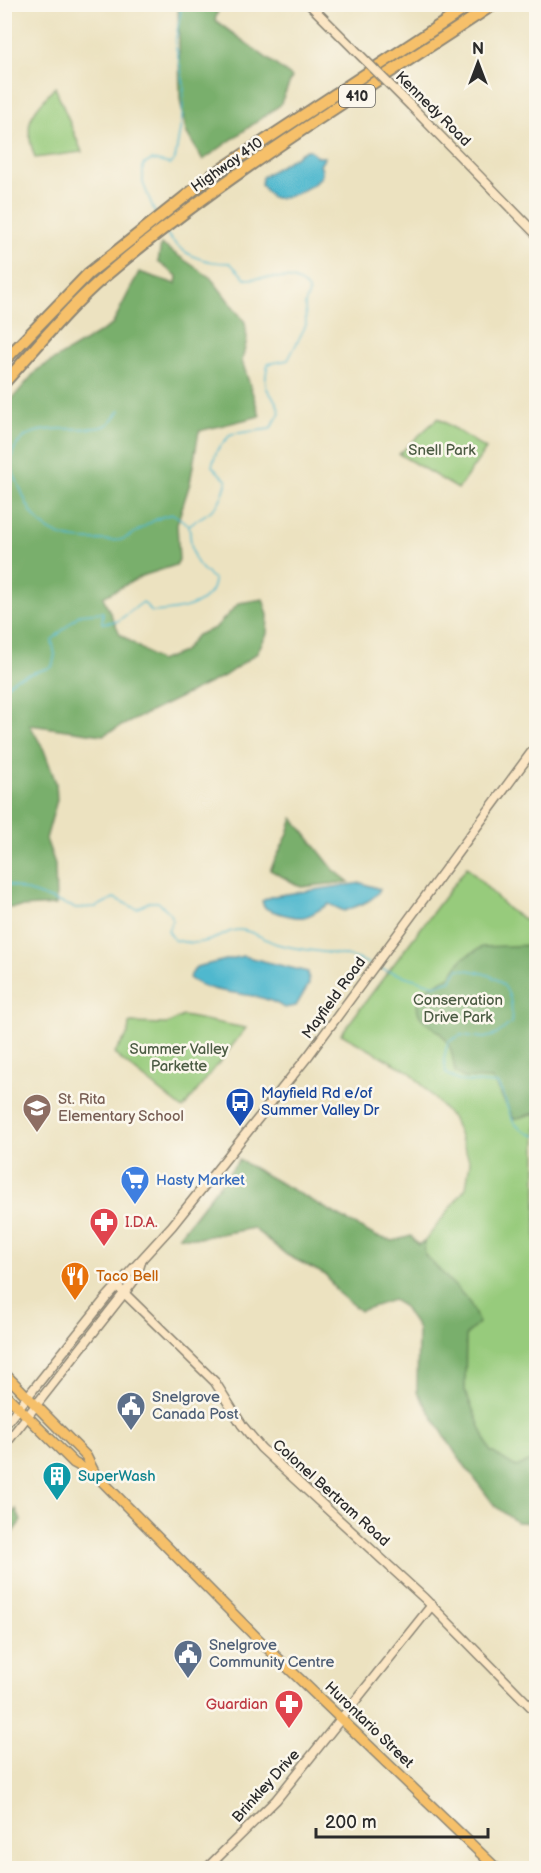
<svg xmlns="http://www.w3.org/2000/svg" width="541" height="1873" font-family="'Balsamiq Sans',sans-serif">
<style>
.green{fill:#97cb7c;stroke:#617b54;stroke-width:1.5}
.forest{fill:#79af6c;stroke:#526d4c;stroke-width:1.5}
.water{fill:#50b8ce;stroke:#3e727c;stroke-width:1.5}
.lines{fill:none;stroke-linecap:round;stroke-linejoin:round}
.stream{stroke:#50b8ce;stroke-width:1.5}
.secondary-casing{stroke:#8c8676;stroke-width:11}
.primary-casing{stroke:#8c8676;stroke-width:12}
.highway-casing{stroke:#8c8676;stroke-width:14}
.secondary{stroke:#fbe6c4;stroke-width:8}
.primary{stroke:#f6c06b;stroke-width:9}
.highway{stroke:#f6c06b;stroke-width:10}
.secondary-bridge-casing{stroke:#8c8676;stroke-width:11;stroke-linecap:butt}
.secondary-bridge{stroke:#fbe6c4;stroke-width:8}
.labels{text-anchor:middle;dominant-baseline:central;stroke-width:5;stroke-linejoin:round;paint-order:stroke}
.shield{fill:#fbf7ec;stroke:#696865;stroke-width:1.5}
.shield-label{font-size:14px;font-weight:bold;fill:#2b2b2b}
.street-label{font-size:15px;fill:#2b2b2b;stroke:#fbf7ec}
.park-label{font-size:15px;fill:#4b5b43;stroke:#fbf7ec}
.transit-label{font-size:15px;fill:#164399;stroke:#fbf7ec;text-anchor:start}
.education-label{font-size:15px;fill:#785e54;stroke:#fbf7ec;text-anchor:start}
.shop-label{font-size:15px;fill:#366cbe;stroke:#fbf7ec;text-anchor:start}
.health-label{font-size:15px;fill:#be3a42;stroke:#fbf7ec;text-anchor:start}
.food-label{font-size:15px;fill:#c56008;stroke:#fbf7ec;text-anchor:start}
.service-label{font-size:15px;fill:#4e5e75;stroke:#fbf7ec;text-anchor:start}
.culture-label{font-size:15px;fill:#0d838f;stroke:#fbf7ec;text-anchor:start}
</style>
<rect width="100%" height="100%" fill="#fbf7ec"/>
<filter id="ink" filterUnits="userSpaceOnUse"><feTurbulence type="fractalNoise" baseFrequency=".0167" numOctaves="2"/><feDisplacementMap in="SourceGraphic" scale="12" xChannelSelector="R" yChannelSelector="G"/><feConvolveMatrix kernelMatrix="1 2 1 2 8 2 1 2 1" color-interpolation-filters="sRGB"/></filter>
<filter id="wash" filterUnits="userSpaceOnUse"><feTurbulence type="fractalNoise" baseFrequency=".008" numOctaves="4" result="noise"/><feDisplacementMap in="SourceGraphic" scale="24" xChannelSelector="R" yChannelSelector="G"/><feGaussianBlur stdDeviation="1.35" result="paint"/><feColorMatrix in="noise" values="0 0 0 0 0 0 0 0 0 0 0 0 0 0 0 0 0 1.4 0 .05"/><feComposite in="paint" operator="in"/></filter>
<g filter="url(#wash)">
<rect width="100%" height="100%" fill="#ece2c0"/>
<!-- green -->
<g class="green">
<path d="M55 87 82 152 35 158C22 120 31 115 55 87Z"/>
<path d="M438 418 486 449 458 489 399 454Z"/>
<path d="M467 867 509 910 536 926V1520L442 1432 427 1342 403 1306 380 1292H343L326 1275 287 1255 253 1228 198 1238 179 1236 239 1160 397 1253 424 1242 466 1188 470 1162 453 1119 410 1072 341 1034Z"/>
<path d="M183 1016 246 1028 183 1109 114 1054 128 1034 129 1023 167 1024Z"/>
</g>
<!-- forest -->
<g class="forest">
<path d="M178 5H220L215 20 292 77 280 105 203 160 186 132 180 99Z"/>
<path d="M161 244 211 278 245 322 247 339 242 361 260 416 199 431 190 483 177 524 179 560 176 565 142 576 103 597 120 634 159 661 183 652 197 635 215 628 239 603 263 599 268 615 267 634 256 654 224 676 103 735 30 725 44 750 56 783 57 800 46 839 55 864 56 905 5 908V407L37 370 112 325 139 272 176 284 177 276 158 262Z"/>
<path d="M293 818 334 870 349 882 301 887 270 870 287 836Z"/>
<path d="M536 945V1113L514 1119 492 1079 464 1078 455 1072C453 1059 452 1045 442 1035 426 1020 412 1020 419 993L450 976 463 958 482 947Z"/>
<path d="M239 1160 375 1236 393 1241 411 1236 418 1245 424 1242 425 1255 469 1301 479 1323 466 1335 465 1390 490 1451 516 1467 536 1459V1523L516 1522 495 1506 456 1454 417 1392 418 1329 403 1306 393 1300 360 1311 338 1293 326 1275 287 1255 253 1228 198 1238 179 1236Z"/>
<path d="M16 1509 21 1521 5 1543V1522Z"/>
</g>
<!-- water -->
<g class="water">
<path d="M306 150H310L317 157H325L320 165C322 169 324 174 320 178 311 188 283 202 271 197L261 185 262 177Z"/>
<path d="M361 883 380 889C374 902 356 906 344 911L329 904C304 919 304 921 275 912 268 910 264 909 262 901L273 896Z"/>
<path d="M243 956 308 972 309 984 296 1006 284 1008C257 988 216 999 189 978L196 967Z"/>
</g>
<g class="lines">
<!-- stream -->
<g class="stream">
<path d="M156 215 143 183V165L152 160 170 164 175 159 182 118 184 85 175 43 182 4"/>
<path d="M120 410C116 416 112 423 105 426 82 435 28 416 13 452 7 468 18 481 23 495 36 530 60 542 97 540 104 540 113 541 120 540 139 534 149 518 173 514L188 524"/>
<path d="M4 688 16 678 52 667 55 655 52 640 80 614 103 612 102 623 118 621 143 602 152 612C174 611 214 607 214 579 190 562 192 552 189 525 213 509 219 511 227 481L212 466 217 450 231 434 270 429 280 413C274 387 260 399 268 364L288 360 306 325 305 304 309 293C301 271 265 279 246 279L230 263C201 263 182 255 165 232"/>
<path d="M4 883 76 908 96 907 114 898 137 909 149 902H158L168 911 173 920 168 930 174 940C190 944 203 944 218 937 227 934 229 930 239 930 251 929 266 941 277 944 308 953 343 950 371 965"/>
<path d="M378 968 434 985 450 981 458 969C494 972 516 982 511 1023L496 1035 484 1038 461 1035 448 1042 444 1058 446 1073 459 1081 497 1084C513 1107 503 1126 536 1136"/>
</g>
</g>
</g>
<g filter="url(#ink)">
<g class="lines">
<!-- secondary casing -->
<g class="secondary-casing">
<g id="secondary">
<path d="M309 4 354 49"/>
<path d="M411 106 536 234"/>
<path d="M117 1286 215 1382 242 1425 261 1448 424 1598 536 1712"/>
<path d="M4 1426 107 1297 172 1226 309 1055 536 746"/>
<path d="M4 1446 136 1278 141 1262"/>
<path d="M207 1868 276 1800 432 1605"/>
</g>
</g>
<!-- primary casing -->
<g class="primary-casing">
<g id="primary">
<path d="M4 1373 86 1456 95 1474"/>
<path d="M4 1393 74 1463 95 1474 257 1638 496 1868"/>
</g>
</g>
<!-- highway casing -->
<g class="highway-casing">
<g id="highway">
<path d="M4 361 88 274 211 176 472 4"/>
<path d="M4 383C37 347 68 308 104 277 224 174 362 92 494 4"/>
</g>
</g>
<!-- secondary -->
<use href="#secondary" class="secondary"/>
<!-- primary -->
<use href="#primary" class="primary"/>
<!-- highway -->
<use href="#highway" class="highway"/>
<!-- secondary-bridge casing -->
<g class="secondary-bridge-casing">
<path id="secondary-bridge" d="M354 49 411 106"/>
</g>
<!-- secondary-bridge -->
<use href="#secondary-bridge" class="secondary-bridge"/>
</g>
</g>
<!-- icons -->
<defs>
<g id="bus-pin" transform="scale(1.5)"><path d="M0 17L-7.5 6A9.5 9.5 0 1 1 7.5 6Z" fill="#1a4fb4" stroke="#fbf7ec"/><path d="M-5-6H5V4H4V6H2V4H-2V6H-4V4H-5ZM-3.5-4V0h7V-4ZM-3.5 1.2v1.5H-2V1.2ZM2 1.2v1.5H3.5V1.2Z" fill="#fff"/></g>
<g id="school-pin" transform="scale(1.5)"><path d="M0 17L-7.5 6A9.5 9.5 0 1 1 7.5 6Z" fill="#8d6e63" stroke="#fbf7ec"/><path d="M0-5L7-2L0 1L-7-2ZM-4 1L0 2.5L4 1V4Q0 6-4 4Z" fill="#fff"/></g>
<g id="supermarket-pin" transform="scale(1.5)"><path d="M0 17L-7.5 6A9.5 9.5 0 1 1 7.5 6Z" fill="#3f7fe0" stroke="#fbf7ec"/><path d="M-6-5.5h2.5l.6 2H6L4.5 2H-2.5L-4.4-4H-6ZM-1.5 3.2a1.3 1.3 0 1 0 .1 0ZM3 3.2a1.3 1.3 0 1 0 .1 0Z" fill="#fff"/></g>
<g id="pharmacy-pin" transform="scale(1.5)"><path d="M0 17L-7.5 6A9.5 9.5 0 1 1 7.5 6Z" fill="#e0444e" stroke="#fbf7ec"/><path d="M-2-6h4v4h4v4h-4v4h-4v-4h-4v-4h4Z" fill="#fff"/></g>
<g id="restaurant-pin" transform="scale(1.5)"><path d="M0 17L-7.5 6A9.5 9.5 0 1 1 7.5 6Z" fill="#e8710a" stroke="#fbf7ec"/><path d="M-5-6h1v4h1v-4h1v4h1v-4h1v5L-1.5 .5V6h-2V.5L-5-1ZM5-6V6H3V1.5H1.5Q1.5-4 5-6Z" fill="#fff"/></g>
<g id="civic-pin" transform="scale(1.5)"><path d="M0 17L-7.5 6A9.5 9.5 0 1 1 7.5 6Z" fill="#5c6f8a" stroke="#fbf7ec"/><path d="M-.6-6.5H3V-4.5H.6V-3L4-1V1h2V6H-6V1h2V-1L-.6-3ZM-1.2 2.5V6h2.4V2.5Z" fill="#fff"/></g>
<g id="building-pin" transform="scale(1.5)"><path d="M0 17L-7.5 6A9.5 9.5 0 1 1 7.5 6Z" fill="#0f9aa8" stroke="#fbf7ec"/><path d="M-4-6H4V6H1V3H-1V6H-4ZM-2.5-4.3h1.7v1.8h-1.7ZM.8-4.3h1.7v1.8H.8ZM-2.5-1h1.7V.8h-1.7ZM.8-1h1.7V.8H.8Z" fill="#fff"/></g>
</defs>
<g fill-rule="evenodd">
<use href="#bus-pin" x="240" y="1102"/>
<use href="#school-pin" x="37" y="1108"/>
<use href="#supermarket-pin" x="135" y="1180"/>
<use href="#pharmacy-pin" x="104" y="1222"/>
<use href="#restaurant-pin" x="75" y="1276"/>
<use href="#civic-pin" x="131" y="1406"/>
<use href="#building-pin" x="57" y="1476"/>
<use href="#civic-pin" x="188" y="1654"/>
<use href="#pharmacy-pin" x="289" y="1704"/>
</g>
<g class="labels">
<!-- shield labels -->
<rect class="shield" x="339" y="85" width="36" height="22" rx="4.5"/>
<g class="shield-label">
<text x="357" y="96">410</text>
</g>
<!-- street labels -->
<g class="street-label">
<text transform="translate(433 109) rotate(45)">Kennedy Road</text>
<text transform="translate(227 165) rotate(-35)">Highway 410</text>
<text transform="translate(334 998) rotate(-54)">Mayfield Road</text>
<text transform="translate(331 1493) rotate(42)">Colonel Bertram Road</text>
<text transform="translate(369 1725) rotate(44)">Hurontario Street</text>
<text transform="translate(266 1786) rotate(-48)">Brinkley Drive</text>
</g>
<!-- park labels -->
<g class="park-label">
<text x="442" y="450">Snell Park</text>
<text x="458" y="1000">Conservation<tspan x="458" dy="17">Drive Park</tspan></text>
<text x="179" y="1049">Summer Valley<tspan x="179" dy="17">Parkette</tspan></text>
</g>
<!-- transit labels -->
<g class="transit-label">
<text x="261" y="1093">Mayfield Rd e/of<tspan x="261" dy="17">Summer Valley Dr</tspan></text>
</g>
<!-- education labels -->
<g class="education-label">
<text x="58" y="1099">St. Rita<tspan x="58" dy="17">Elementary School</tspan></text>
</g>
<!-- shop labels -->
<g class="shop-label">
<text x="156" y="1180">Hasty Market</text>
</g>
<!-- health labels -->
<g class="health-label">
<text x="125" y="1222">I.D.A.</text>
<text x="268" y="1704" text-anchor="end">Guardian</text>
</g>
<!-- food labels -->
<g class="food-label">
<text x="96" y="1276">Taco Bell</text>
</g>
<!-- service labels -->
<g class="service-label">
<text x="152" y="1397">Snelgrove<tspan x="152" dy="17">Canada Post</tspan></text>
<text x="209" y="1645">Snelgrove<tspan x="209" dy="17">Community Centre</tspan></text>
</g>
<!-- culture labels -->
<g class="culture-label">
<text x="78" y="1476">SuperWash</text>
</g>
</g>
<!-- margin -->
<rect width="541" height="1873" fill="none" stroke="#fbf7ec" stroke-width="24"/>
<!-- north arrow -->
<g transform="translate(478 63)" stroke="#fbf7ec" stroke-width="4.5" paint-order="stroke">
<path d="M0-4.5L10 22L0 15L-10 22Z" fill="#2b2b2b"/>
<text y="-9" font-size="16" font-weight="bold" text-anchor="middle" fill="#2b2b2b">N</text>
</g>
<!-- scale -->
<path d="M316 1828v9h172v-9" fill="none" stroke="#2b2b2b" stroke-width="3"/>
<text x="325" y="1828" font-size="18" fill="#2b2b2b" stroke="#fbf7ec" stroke-width="4.5" paint-order="stroke">200 m</text>
</svg>
